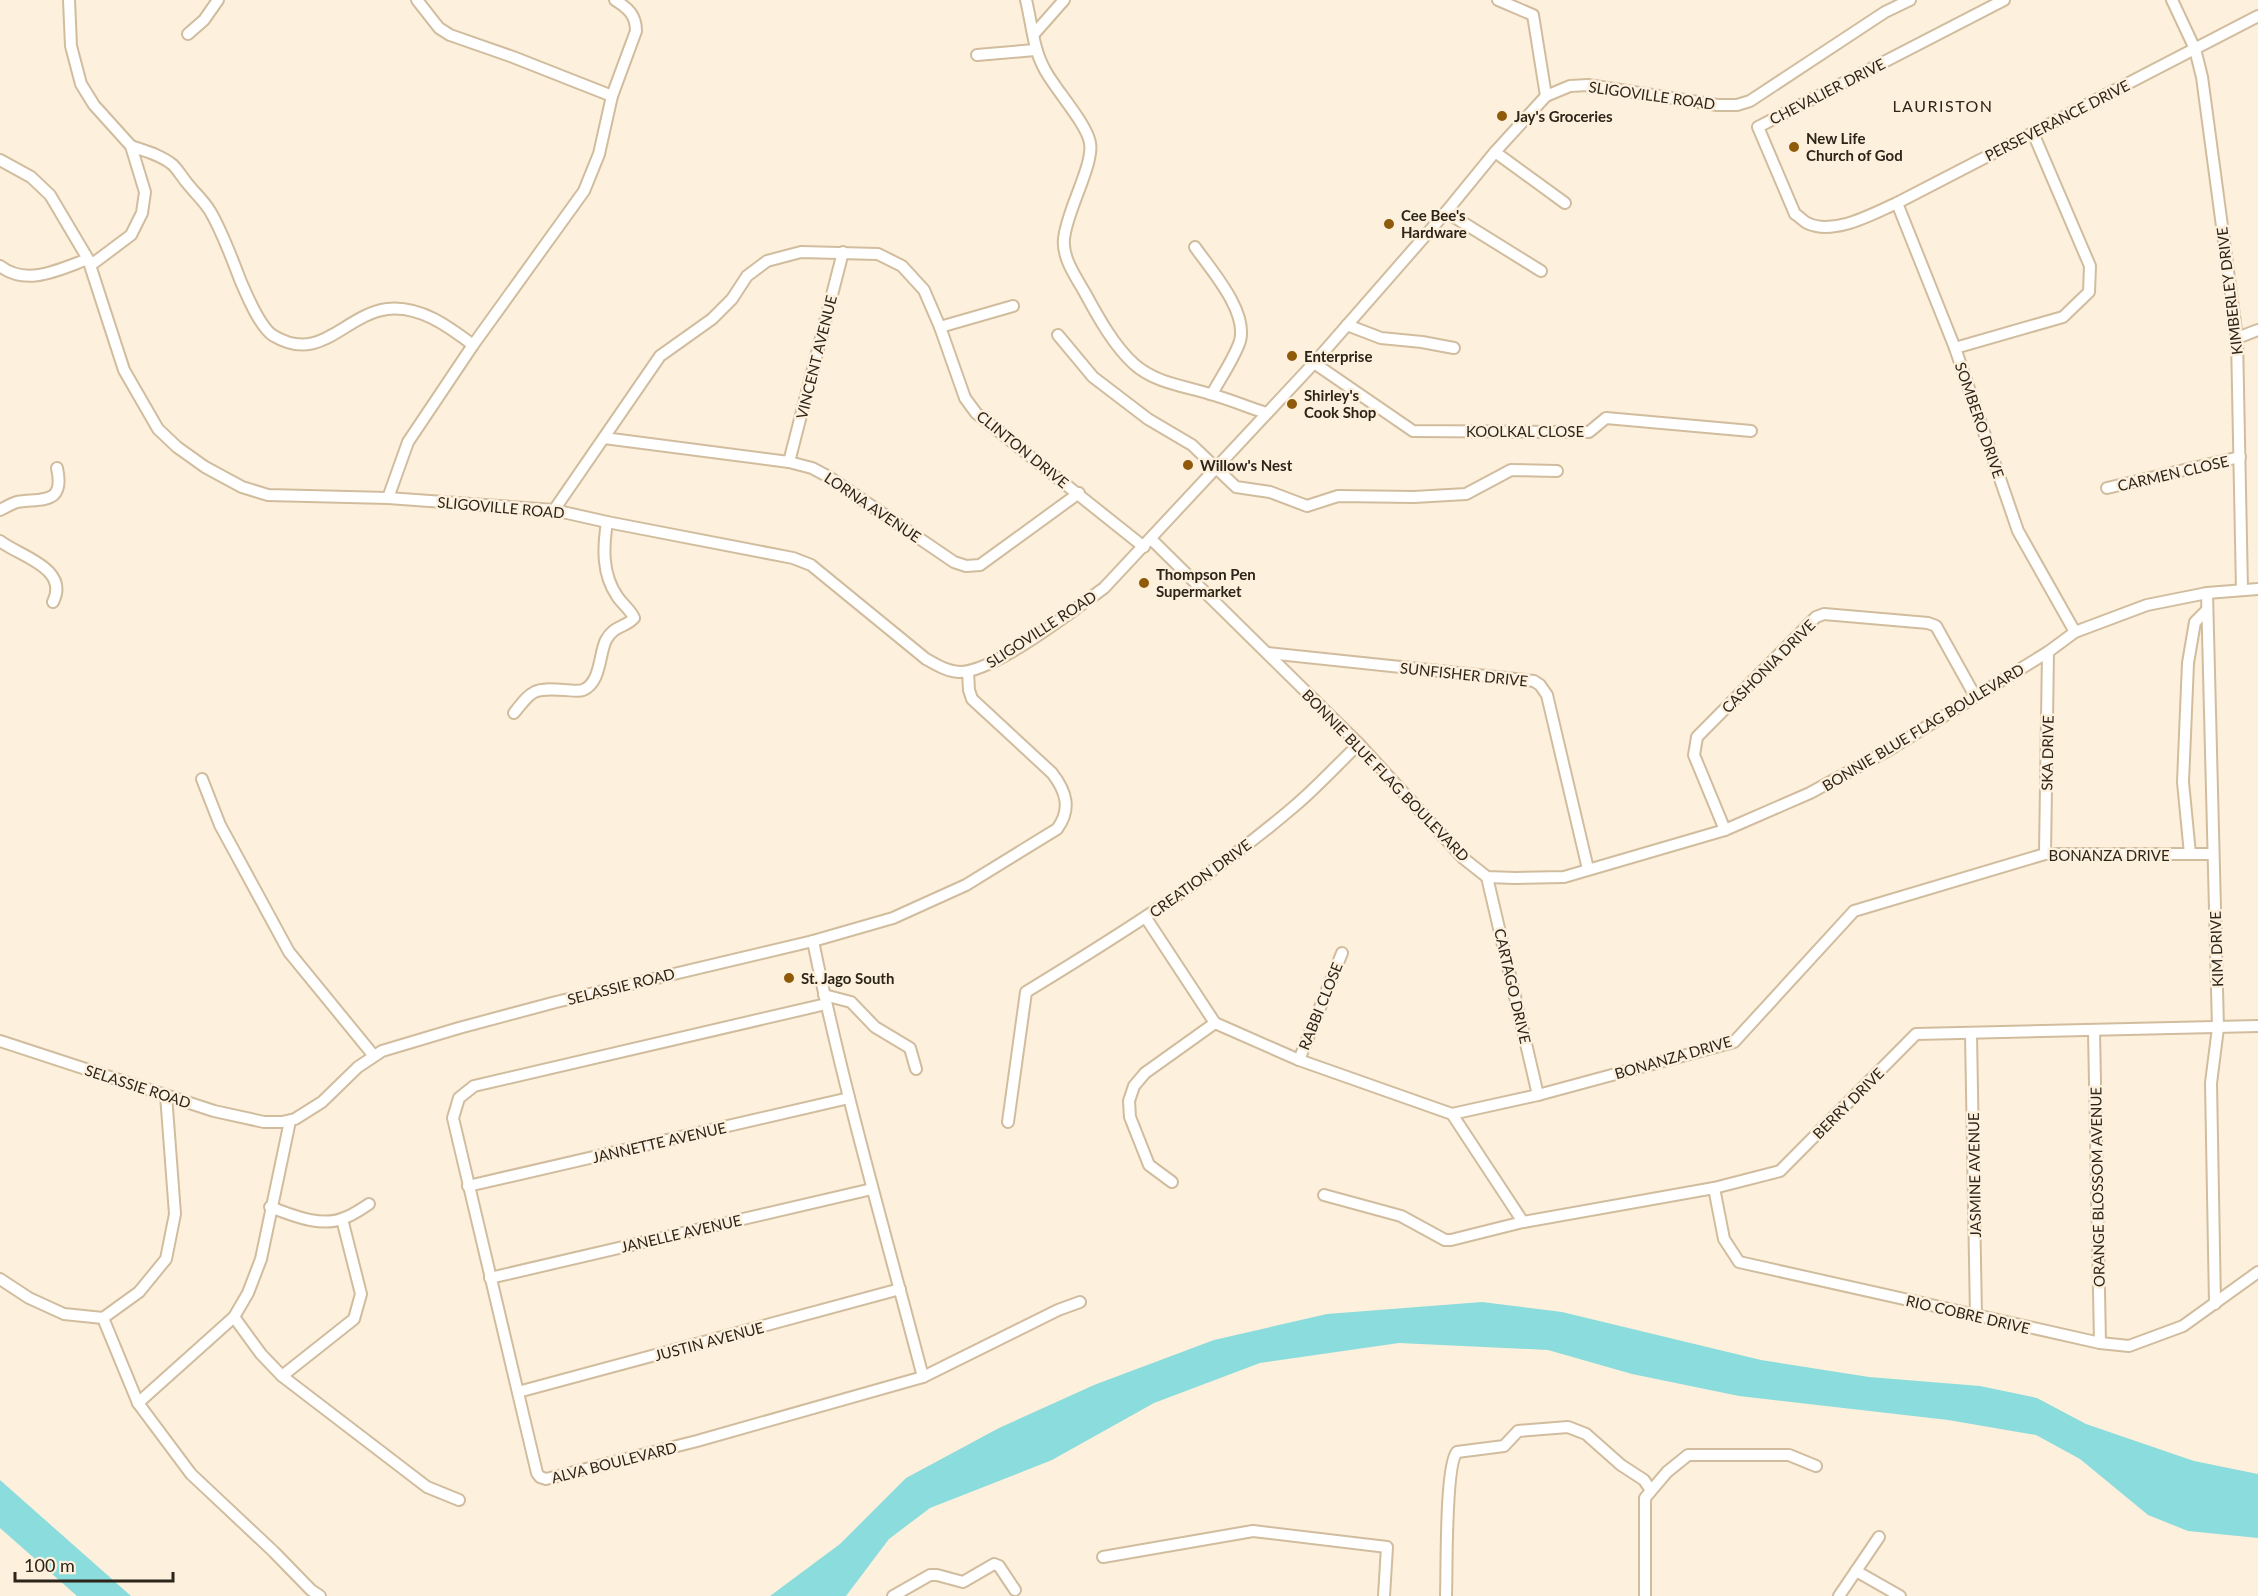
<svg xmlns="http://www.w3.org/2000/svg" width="2258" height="1596" font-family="Lato,sans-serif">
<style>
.water{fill:#8bdcdc}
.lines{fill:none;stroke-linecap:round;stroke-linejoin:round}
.minor-casing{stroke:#d1bd9e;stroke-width:14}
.minor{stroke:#fff;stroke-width:10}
.poi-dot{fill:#8f5b0b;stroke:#fdf0dd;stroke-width:2}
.labels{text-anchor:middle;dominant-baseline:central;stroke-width:5;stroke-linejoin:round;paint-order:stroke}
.street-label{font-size:15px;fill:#2d251a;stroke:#fdf0dd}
.poi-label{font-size:15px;font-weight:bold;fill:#2d251a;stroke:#fdf0dd;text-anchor:start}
.neighbourhood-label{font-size:16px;letter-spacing:1.5px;fill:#2d251a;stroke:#fdf0dd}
</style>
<rect width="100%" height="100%" fill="#fdf0dd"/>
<!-- water -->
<g class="water">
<path d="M1482 1302 1562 1312 1761 1360 1869 1377 1980 1386 2037 1398 2086 1424 2194 1461 2258 1474V1538L2188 1531 2148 1515 2080 1459 2036 1435 1948 1420 1739 1396 1632 1374 1548 1350 1399 1343 1260 1363 1154 1403 1052 1460 930 1508 889 1539 846 1596H770L840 1544 906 1478 999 1428 1094 1385 1214 1340 1327 1314Z"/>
<path d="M0 1480 131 1596H77L0 1528Z"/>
</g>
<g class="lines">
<!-- minor casing -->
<g class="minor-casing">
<g id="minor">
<path d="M69 0 71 46 81 84 94 105 131 146 145 192 142 213 131 235 91 265"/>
<path d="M417 0 439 28 450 35 513 57 612 96"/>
<path d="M1026 0C1032 24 1033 49 1045 70 1055 89 1087 124 1090 143 1094 165 1066 212 1064 239 1062 258 1076 277 1085 293 1098 317 1114 346 1134 364 1155 383 1185 386 1210 394 1229 399 1247 407 1266 413"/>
<path d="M1498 0 1533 15 1546 96"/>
<path d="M2004 0 1758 127 1795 214C1799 216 1803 221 1807 223 1834 236 1872 214 1897 203L2258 16"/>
<path d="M2172 0 2195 49 2202 77 2237 338 2242 590"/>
<path d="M188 34 204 20 218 0"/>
<path d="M1034 34 1064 0"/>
<path d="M977 55 1035 50"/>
<path d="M131 146C145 151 161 155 173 165 178 170 182 177 187 183 194 192 204 201 210 211 223 233 232 259 241 282 247 296 261 329 274 336 321 364 344 315 387 309 420 305 449 327 473 345"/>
<path d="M1495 152 1565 203"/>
<path d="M0 160 31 177 50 195 88 259 124 370 158 429 177 447 205 467 242 487 268 495 388 498 554 510 607 522 793 558 811 565 926 659C937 665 948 672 960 672 994 672 1074 610 1104 588L1314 363 1446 212 1495 152 1546 96 1570 86 1588 85 1717 105H1737L1750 101 1885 12 1910 0"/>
<path d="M1897 203 1955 348 2018 531 2075 632"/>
<path d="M1446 212 1541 271"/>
<path d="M1195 247C1211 270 1248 311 1240 341 1234 359 1221 377 1212 394"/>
<path d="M0 266C27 287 60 269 88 259"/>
<path d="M1347 325 1381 338 1422 342 1454 348"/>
<path d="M940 327 1013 306"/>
<path d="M1058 335 1093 377 1148 419 1192 445 1236 487 1270 492 1307 506 1338 496 1414 497 1466 494 1511 470 1557 471"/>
<path d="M2237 338 2258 330"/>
<path d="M1955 348 2063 317 2089 292 2090 266 2033 133"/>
<path d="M1314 363 1413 431 1589 432 1606 418 1751 431"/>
<path d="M604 438 789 462 812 468 829 477 954 562 966 566 980 565 1079 493"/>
<path d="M789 462 843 252"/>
<path d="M2107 488 2240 457"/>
<path d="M388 498 408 442 473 345 584 191 599 154 612 96 636 31C636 15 628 8 615 0"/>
<path d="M0 510C6 507 11 504 17 502 43 498 65 505 57 468"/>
<path d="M554 510 660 356 712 319 732 299 747 276 767 261 801 252 878 254 902 266 924 290 940 327 965 398 976 413 1144 547"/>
<path d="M1151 539 1359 744 1463 858 1487 877 1515 878 1564 877 1725 830 1810 793 1887 751 2048 652 2075 632 2147 605 2207 593 2258 589"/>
<path d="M0 541C19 556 70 568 53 602"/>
<path d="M2207 593 2218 1028 2211 1083 2215 1304"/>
<path d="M1268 653 1534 681 1540 685 1547 695 1588 869"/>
<path d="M514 713C533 689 534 688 565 690 570 690 578 692 583 690 601 683 599 654 606 640 614 625 625 628 634 618 631 610 622 604 617 596 602 574 603 548 607 522"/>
<path d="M202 779 220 825 289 952 374 1056"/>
<path d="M1725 830 1694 755 1697 737 1816 617 1824 614 1928 623 1936 626 1975 696"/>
<path d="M2045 854 2048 652"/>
<path d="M2190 854 2183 782 2188 663 2195 622 2207 610"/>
<path d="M1487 877 1538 1095"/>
<path d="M1146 918 1215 1023 1299 1060 1452 1114 1538 1095 1734 1042 1854 911 2045 854H2212"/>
<path d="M813 941C843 1088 885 1232 923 1377"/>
<path d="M824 995 851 1002 875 1027 910 1048 916 1069"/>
<path d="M826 1004 474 1086 459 1098 453 1118 537 1473 540 1477 546 1479 697 1441 923 1377 1058 1310 1080 1302"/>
<path d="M2094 1031 2100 1343"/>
<path d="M1971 1034 1976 1317"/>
<path d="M0 1041 214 1111 264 1122H282L295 1119 322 1102 358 1067 382 1051 459 1028 556 1002 813 941 893 918 966 885 1057 829C1072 809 1066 791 1052 773L972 699 969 690 968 672"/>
<path d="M1299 1060 1342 953"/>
<path d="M1452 1114 1523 1222"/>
<path d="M1008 1122 1026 992C1121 934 1212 877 1297 804 1318 786 1338 764 1359 744"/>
<path d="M1172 1182 1149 1165 1130 1117 1129 1101 1134 1086 1145 1073 1215 1023"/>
<path d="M468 1186 849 1098"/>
<path d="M1714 1188 1724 1239 1739 1262 2100 1343 2129 1346 2183 1326 2258 1272"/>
<path d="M1324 1195 1401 1216 1445 1240H1451L1523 1222 1714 1188 1780 1171 1916 1034 2258 1026"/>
<path d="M270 1207C292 1215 321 1228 344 1218 353 1215 361 1209 369 1204"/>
<path d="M490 1278 872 1189"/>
<path d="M0 1279 29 1298 64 1314 103 1318 139 1292 166 1259 175 1214 166 1095"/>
<path d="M234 1317 261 1354 282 1376 427 1487 459 1500"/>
<path d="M103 1318 138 1403 191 1474 274 1552 311 1590 320 1596"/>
<path d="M282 1376 354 1319 361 1294 342 1219"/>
<path d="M518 1392 900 1289"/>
<path d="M138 1403 234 1317 248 1293 261 1259 290 1121"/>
<path d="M1103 1557 1253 1531 1387 1547 1384 1596"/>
<path d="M1856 1571 1900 1596"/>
<path d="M893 1596 930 1575H937L963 1582 994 1564 999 1566 1015 1590"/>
<path d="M1446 1596C1447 1572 1445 1465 1457 1452L1504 1446 1518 1431 1568 1427 1586 1434 1621 1465 1644 1480 1650 1489"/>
<path d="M1645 1596V1498L1667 1472 1688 1455H1789L1816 1466"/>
<path d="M1839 1596 1879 1537"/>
</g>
</g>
<!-- minor -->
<use href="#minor" class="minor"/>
</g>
<!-- markers -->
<g class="poi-dot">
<circle cx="1502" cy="116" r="6"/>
<circle cx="1794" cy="147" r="6"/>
<circle cx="1389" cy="224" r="6"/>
<circle cx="1292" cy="356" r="6"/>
<circle cx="1292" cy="404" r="6"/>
<circle cx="1188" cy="465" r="6"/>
<circle cx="1144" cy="583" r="6"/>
<circle cx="789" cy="978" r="6"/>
</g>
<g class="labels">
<!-- street labels -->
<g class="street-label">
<text transform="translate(1827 91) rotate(-27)">CHEVALIER DRIVE</text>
<text transform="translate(1652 95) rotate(8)">SLIGOVILLE ROAD</text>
<text transform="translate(2057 120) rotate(-27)">PERSEVERANCE DRIVE</text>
<text transform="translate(2229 291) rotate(-97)">KIMBERLEY DRIVE</text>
<text transform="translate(816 357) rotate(-76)">VINCENT AVENUE</text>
<text transform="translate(1980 420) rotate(71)">SOMBERO DRIVE</text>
<text x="1525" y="431">KOOLKAL CLOSE</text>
<text transform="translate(1023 449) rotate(39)">CLINTON DRIVE</text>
<text transform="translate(2173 473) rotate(-13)">CARMEN CLOSE</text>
<text transform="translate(501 507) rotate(5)">SLIGOVILLE ROAD</text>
<text transform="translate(873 507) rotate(34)">LORNA AVENUE</text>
<text transform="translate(1041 629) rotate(-33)">SLIGOVILLE ROAD</text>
<text transform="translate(1768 666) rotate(-45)">CASHONIA DRIVE</text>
<text transform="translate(1464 674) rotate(6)">SUNFISHER DRIVE</text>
<text transform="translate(1923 727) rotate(-31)">BONNIE BLUE FLAG BOULEVARD</text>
<text transform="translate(2047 753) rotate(-89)">SKA DRIVE</text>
<text transform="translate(1386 775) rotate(46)">BONNIE BLUE FLAG BOULEVARD</text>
<text x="2109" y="855">BONANZA DRIVE</text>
<text transform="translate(1200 878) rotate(-36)">CREATION DRIVE</text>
<text transform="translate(2216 949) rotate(-92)">KIM DRIVE</text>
<text transform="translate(621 986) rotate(-14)">SELASSIE ROAD</text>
<text transform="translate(1513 986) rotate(77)">CARTAGO DRIVE</text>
<text transform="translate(1320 1006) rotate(-68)">RABBI CLOSE</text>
<text transform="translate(1673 1057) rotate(-16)">BONANZA DRIVE</text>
<text transform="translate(138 1086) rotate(18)">SELASSIE ROAD</text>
<text transform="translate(1848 1103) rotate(-45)">BERRY DRIVE</text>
<text transform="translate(659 1142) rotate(-13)">JANNETTE AVENUE</text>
<text transform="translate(1974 1175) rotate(-91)">JASMINE AVENUE</text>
<text transform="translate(2097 1187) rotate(-91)">ORANGE BLOSSOM AVENUE</text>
<text transform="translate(681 1233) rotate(-13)">JANELLE AVENUE</text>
<text transform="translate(1968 1314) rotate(13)">RIO COBRE DRIVE</text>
<text transform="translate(709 1341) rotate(-15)">JUSTIN AVENUE</text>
<text transform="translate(614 1462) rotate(-14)">ALVA BOULEVARD</text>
</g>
<!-- poi labels -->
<g class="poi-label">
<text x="1514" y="116">Jay's Groceries</text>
<text x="1806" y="138">New Life<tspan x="1806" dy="17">Church of God</tspan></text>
<text x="1401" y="215">Cee Bee's<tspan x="1401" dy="17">Hardware</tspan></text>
<text x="1304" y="356">Enterprise</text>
<text x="1304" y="395">Shirley's<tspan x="1304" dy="17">Cook Shop</tspan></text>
<text x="1200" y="465">Willow's Nest</text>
<text x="1156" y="574">Thompson Pen<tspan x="1156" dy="17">Supermarket</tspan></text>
<text x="801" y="978">St. Jago South</text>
</g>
<!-- neighbourhood labels -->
<g class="neighbourhood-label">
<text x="1943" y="105">LAURISTON</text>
</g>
</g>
<!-- scale -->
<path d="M15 1572v9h158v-9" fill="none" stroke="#2d251a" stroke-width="3"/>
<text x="24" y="1572" font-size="18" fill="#2d251a" stroke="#fdf0dd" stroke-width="4.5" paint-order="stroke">100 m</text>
</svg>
